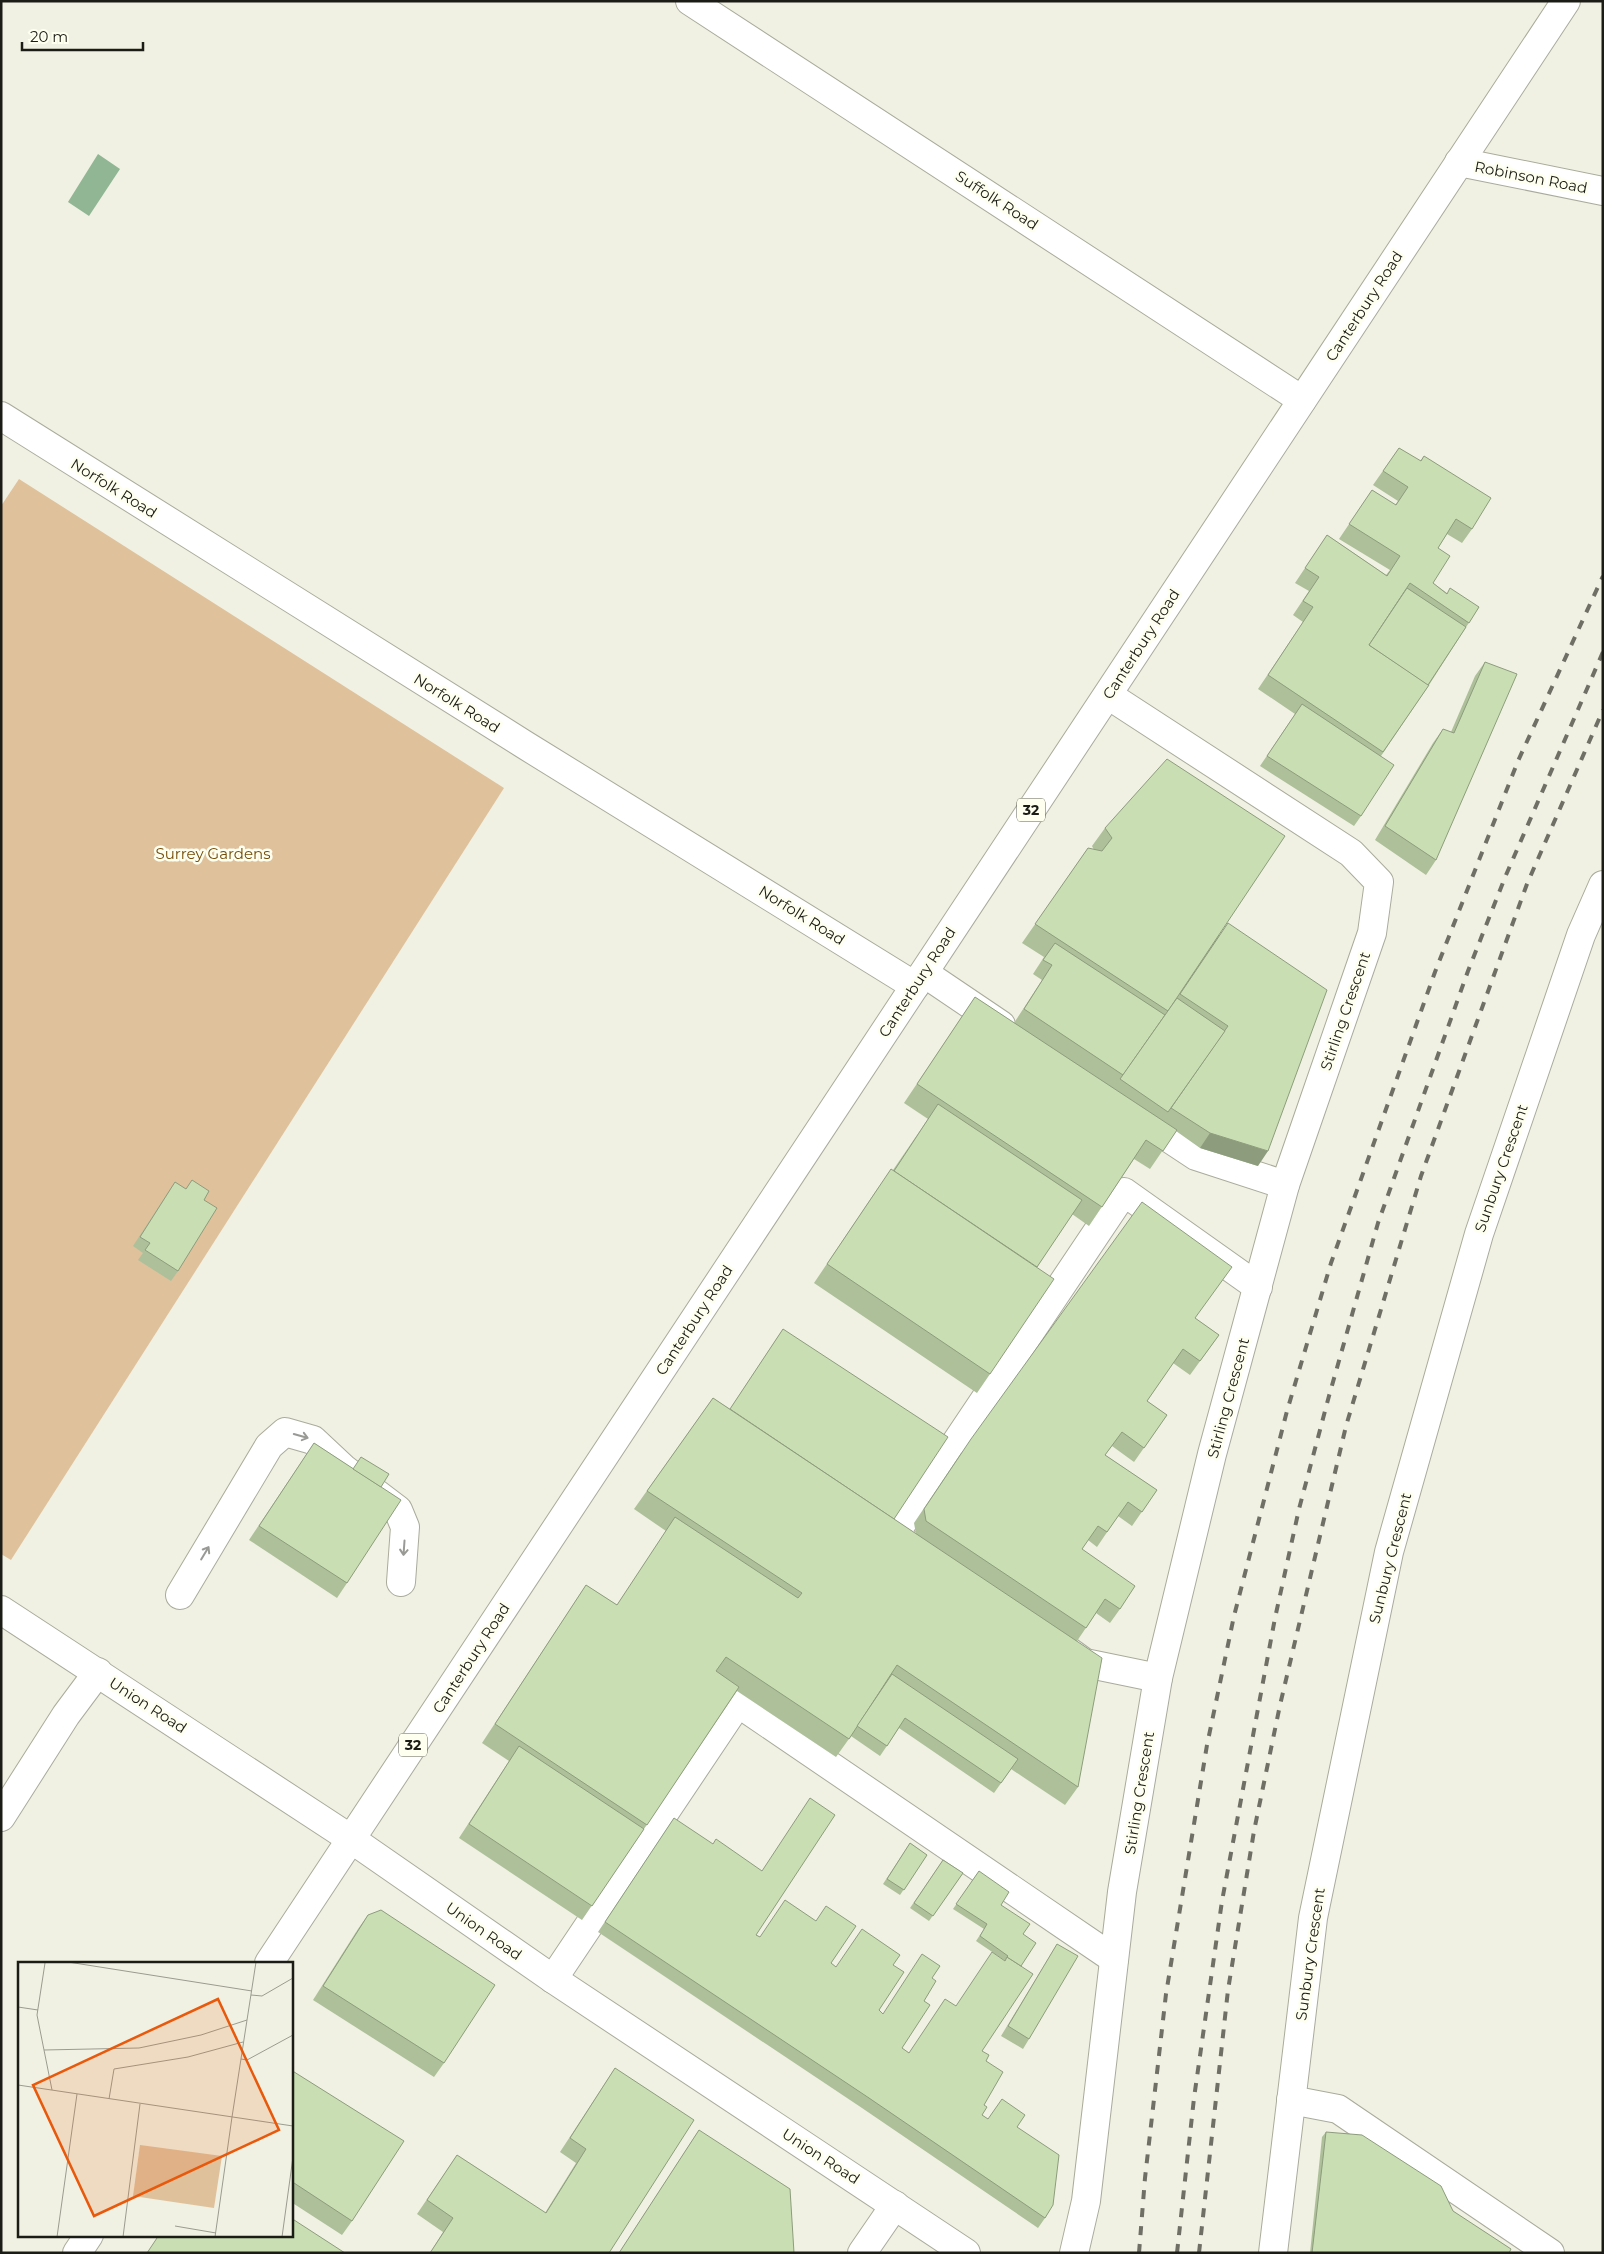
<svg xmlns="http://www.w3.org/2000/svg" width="1604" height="2254" font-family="Montserrat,sans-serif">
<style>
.green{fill:#dfc19c}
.water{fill:#90b694}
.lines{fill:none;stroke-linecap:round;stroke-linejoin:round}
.minor-casing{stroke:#aaab9c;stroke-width:30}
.major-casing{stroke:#aaab9c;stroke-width:30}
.minor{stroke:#fff;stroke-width:28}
.major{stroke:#fff;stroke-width:28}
.rail{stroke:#6f6f66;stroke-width:4;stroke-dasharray:9 9;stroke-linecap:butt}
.wall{fill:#adc09a}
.shaded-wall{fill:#8d9c7d}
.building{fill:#c9dfb3;stroke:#8d9c7d}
.oneway{stroke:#999996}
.labels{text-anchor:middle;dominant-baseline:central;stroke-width:5;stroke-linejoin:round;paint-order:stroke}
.shield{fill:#feffef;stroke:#606057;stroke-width:1}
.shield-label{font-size:14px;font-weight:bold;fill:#1c1c16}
.street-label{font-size:15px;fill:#1c1c16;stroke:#feffef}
.park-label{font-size:15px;fill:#754d09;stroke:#feffef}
.inset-road{fill:none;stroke:#9b9c90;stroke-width:1}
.view{fill:#e8590c;fill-opacity:0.15;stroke:#e8590c;stroke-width:2.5}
.inset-edge{fill:none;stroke:#1c1c16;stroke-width:2.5}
</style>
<rect width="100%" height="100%" fill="#f0f1e2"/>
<!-- green -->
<path class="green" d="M19 479 504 788 11 1560 1 1554V506Z"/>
<!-- water -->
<path class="water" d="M98 154 120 169 89 216 68 202Z"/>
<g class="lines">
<!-- minor casing -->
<g class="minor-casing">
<g id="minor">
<path d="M690 1 1302 400"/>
<path d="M1459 162 1603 191"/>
<path d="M1 416 525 745 915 986"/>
<path d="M924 973 1001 1025"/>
<path d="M1140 1119 1196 1156 1285 1185"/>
<path d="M912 1547 894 1535 1124 1192 1258 1287"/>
<path d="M180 1595 269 1446 285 1432 313 1440 344 1469 398 1510 405 1527 401 1582"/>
<path d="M1 1610 351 1839"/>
<path d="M1067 1650 1085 1663 1158 1678"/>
<path d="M1 1817 66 1715 98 1672"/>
<path d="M553 1979 738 1703 1114 1959"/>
<path d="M1291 2100 1338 2109 1550 2253"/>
<path d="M862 2253 895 2205"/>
<path d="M1074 2253 1086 2201 1122 1892 1158 1678 1212 1454 1285 1185 1372 933 1379 882 1351 853 1108 695"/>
<path d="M1273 2253 1313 1918 1389 1552 1479 1234 1581 935 1603 885"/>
</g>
</g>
<!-- major casing -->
<g class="major-casing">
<g id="major">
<path d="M351 1839 553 1979 966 2253"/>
<path d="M269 1963 1566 1"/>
<path d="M77 2253 89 2235"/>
</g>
</g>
<!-- minor -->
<use href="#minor" class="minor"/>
<!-- major -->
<use href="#major" class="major"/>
<!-- rail -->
<g class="rail">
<path d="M1139 2253 1145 2178 1166 1994 1207 1745 1234 1616 1287 1411 1331 1263 1435 972 1518 761 1603 576"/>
<path d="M1177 2253 1194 2098 1222 1901 1275 1618 1299 1509 1329 1396 1378 1223 1468 971 1506 875 1603 652"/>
<path d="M1199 2253 1228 1990 1254 1831 1280 1705 1346 1426 1421 1176 1527 884 1603 710"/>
</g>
</g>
<!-- wall -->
<g class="wall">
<path d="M1399 448 1420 461 1424 456 1472 529 1462 543 1447 534 1438 548 1433 583 1447 593 1479 607 1429 685 1381 756 1361 816 1354 826 1260 766 1295 714 1258 689 1303 622 1293 615 1309 591 1295 583 1327 535 1386 575 1390 570 1339 539 1372 490 1395 505 1398 501 1373 485Z"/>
<path d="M1485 662 1436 860 1426 875 1375 840 1433 743 1443 729 1451 732 1475 676Z"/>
<path d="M1105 828 1219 935 1258 1166 1200 1148 1176 1131 1150 1169 1134 1159 1089 1226 1072 1214 1037 1267 990 1374 977 1393 814 1283 878 1188 893 1170 928 1119 904 1103 975 997 1014 1023 1042 980 1033 974 1044 957 1022 943 1088 848 1094 850 1092 846Z"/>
<path d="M192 1180 204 1200 178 1271 171 1281 138 1260 143 1253 133 1246 175 1182 186 1189Z"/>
<path d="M1195 1318 1219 1335 1190 1375 1173 1363 1147 1401 1167 1415 1134 1462 1112 1446 1105 1455 1157 1490 1132 1526 1118 1516 1097 1547 1088 1540 1082 1549 1120 1609 1110 1623 1096 1613 1077 1641 1078 1787 1065 1805 1011 1769 994 1793 899 1728 880 1756 851 1736 836 1757 737 1691 644 1829 582 1920 459 1838 509 1761 482 1743 586 1585 617 1605 666 1531 634 1509 713 1398 730 1409 783 1329 894 1519 916 1534 914 1523 961 1453Z"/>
<path d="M314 1443 381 1487 347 1583 337 1598 249 1540Z"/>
<path d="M674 1818 756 1935 760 1937 831 1963 836 1967 893 1965 879 2010 883 2014 932 1978 924 2001 902 2048 909 2053 1004 1960 976 1941 984 1929 953 1909 979 1871 1001 1905 1023 1934 1021 1966 982 2051 986 2061 984 2105 982 2115 988 2119 1017 2127 1045 2218 1038 2228 862 2108 598 1932Z"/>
<path d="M910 1843 927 1855 900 1895 883 1884Z"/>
<path d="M943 1860 963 1873 929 1921 910 1908Z"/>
<path d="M368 1915 444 2063 434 2077 313 2000 358 1929Z"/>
<path d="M1057 1944 1029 2039 1023 2049 1001 2036 1051 1954Z"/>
<path d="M615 2068 609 2253H430L443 2232 417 2214 457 2155 545 2213 576 2163 560 2152Z"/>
<path d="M291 2070 352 2221 342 2235 291 2202Z"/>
<path d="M699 2130 794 2253H619Z"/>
<path d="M1326 2132 1453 2211 1509 2253H1310L1322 2137Z"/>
</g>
<!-- shaded-wall -->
<path class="shaded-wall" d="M1210 1133 1268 1151 1258 1166 1200 1148Z"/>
<!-- building -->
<g class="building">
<path d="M1399 448 1421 461 1424 456 1491 498 1472 529 1456 519 1438 548 1450 556 1433 583 1447 594 1450 588 1479 607 1469 623 1410 583 1369 645 1429 685 1383 752 1268 675 1313 607 1303 601 1319 577 1305 568 1327 535 1387 576 1400 556 1349 524 1372 490 1396 505 1408 487 1383 471Z"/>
<path d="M1407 588 1466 627 1428 685 1369 645Z"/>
<path d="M1485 662 1517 674 1436 860 1385 826 1443 729 1454 733Z"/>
<path d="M1302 704 1394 765 1361 816 1267 756Z"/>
<path d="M1167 759 1285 836 1168 1011 1035 924 1088 848 1102 851 1112 838 1105 828Z"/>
<path d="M1228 923 1327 990 1268 1151 1210 1133 1171 1108 1228 1026 1180 994Z"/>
<path d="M1055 943 1165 1015 1123 1075 1024 1009 1052 965 1043 960Z"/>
<path d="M975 997 1177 1130 1163 1151 1146 1140 1102 1207 917 1084Z"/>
<path d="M1177 998 1225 1031 1168 1112 1120 1079Z"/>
<path d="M938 1104 1082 1200 1037 1267 894 1171Z"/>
<path d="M891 1169 1054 1279 990 1374 827 1264Z"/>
<path d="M192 1180 209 1191 204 1200 217 1208 178 1271 145 1250 150 1243 140 1237 175 1182 186 1189Z"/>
<path d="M1142 1202 1232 1267 1195 1318 1219 1335 1200 1361 1183 1349 1147 1401 1167 1415 1144 1448 1122 1432 1105 1455 1157 1490 1142 1512 1128 1502 1107 1532 1098 1526 1082 1549 1135 1586 1120 1609 1105 1599 1086 1628 926 1521 924 1509 971 1439Z"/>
<path d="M783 1329 948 1437 894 1519 730 1409Z"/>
<path d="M713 1398 1102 1658 1078 1787 897 1665 849 1739 726 1657 716 1671 739 1687 647 1825 495 1724 586 1585 617 1605 675 1517 798 1598 802 1593 647 1491Z"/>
<path d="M314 1443 401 1500 347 1583 259 1526Z"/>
<path d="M361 1457 389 1474 381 1487 353 1469Z"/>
<path d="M892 1674 1018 1759 1001 1783 905 1718 887 1746 857 1726Z"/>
<path d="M519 1746 644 1829 592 1906 469 1824Z"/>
<path d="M810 1798 835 1815 756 1935 760 1937 785 1900 816 1921 826 1906 856 1926 831 1963 836 1967 862 1929 900 1955 893 1965 904 1972 879 2010 883 2014 922 1954 940 1966 932 1978 936 1981 924 2001 930 2005 902 2048 909 2053 945 1999 956 2006 992 1952 1005 1961 1007 1957 1033 1974 982 2051 989 2055 986 2061 1003 2072 984 2105 987 2107 982 2115 988 2119 1002 2099 1025 2115 1017 2127 1059 2155 1053 2205 1045 2218 869 2098 605 1922 674 1818 713 1844 716 1839 762 1871Z"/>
<path d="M910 1843 927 1855 904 1890 887 1879Z"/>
<path d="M943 1860 963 1873 933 1916 914 1903Z"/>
<path d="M979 1871 1009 1892 1001 1905 1030 1924 1023 1934 1036 1943 1021 1966 1007 1957 1008 1956 980 1936 987 1924 956 1904Z"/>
<path d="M381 1910 495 1985 444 2063 323 1986 368 1915Z"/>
<path d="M1057 1944 1078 1956 1029 2039 1008 2026Z"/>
<path d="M615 2068 694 2120 609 2253H430L453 2218 427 2200 457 2155 546 2213 586 2149 570 2138Z"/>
<path d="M291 2070 404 2141 352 2221 291 2181Z"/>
<path d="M699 2130 790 2189 794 2253H619Z"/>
<path d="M1326 2132 1362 2135 1441 2186 1453 2211 1511 2249 1509 2253H1312Z"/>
<path d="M291 2218 345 2253H147L159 2235H291Z"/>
</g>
<!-- one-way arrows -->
<defs><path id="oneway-shaft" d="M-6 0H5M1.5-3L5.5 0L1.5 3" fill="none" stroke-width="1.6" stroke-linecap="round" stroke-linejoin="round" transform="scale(1.25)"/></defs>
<g class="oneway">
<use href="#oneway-shaft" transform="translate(301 1436) rotate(16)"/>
<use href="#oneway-shaft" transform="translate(404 1548) rotate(94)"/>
<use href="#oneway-shaft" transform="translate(205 1553) rotate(-59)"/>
</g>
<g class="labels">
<!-- shield labels -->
<g class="shield">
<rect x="1017" y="798.5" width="28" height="23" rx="4"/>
<rect x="399" y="1733.5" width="28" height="23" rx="4"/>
</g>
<g class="shield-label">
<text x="1031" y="810">32</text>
<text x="413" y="1745">32</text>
</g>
<!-- street labels -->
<g class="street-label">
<text transform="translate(1531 177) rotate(11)">Robinson Road</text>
<text transform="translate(997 200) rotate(33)">Suffolk Road</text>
<text transform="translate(1364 306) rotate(-57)">Canterbury Road</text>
<text transform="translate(114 488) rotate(32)">Norfolk Road</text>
<text transform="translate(1141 644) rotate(-57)">Canterbury Road</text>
<text transform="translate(457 703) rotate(32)">Norfolk Road</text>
<text transform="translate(802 915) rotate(32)">Norfolk Road</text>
<text transform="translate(917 982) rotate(-57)">Canterbury Road</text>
<text transform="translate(1345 1011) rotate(-71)">Stirling Crescent</text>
<text transform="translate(1501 1168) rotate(-71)">Sunbury Crescent</text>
<text transform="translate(694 1320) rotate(-57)">Canterbury Road</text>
<text transform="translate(1228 1398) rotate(-75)">Stirling Crescent</text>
<text transform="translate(1390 1558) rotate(-76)">Sunbury Crescent</text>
<text transform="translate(471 1658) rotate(-57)">Canterbury Road</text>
<text transform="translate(148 1705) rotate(33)">Union Road</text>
<text transform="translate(1139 1793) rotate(-81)">Stirling Crescent</text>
<text transform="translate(484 1931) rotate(35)">Union Road</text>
<text transform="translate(1310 1954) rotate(-82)">Sunbury Crescent</text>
<text transform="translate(821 2156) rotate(33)">Union Road</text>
</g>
<!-- park labels -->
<g class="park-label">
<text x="213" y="853">Surrey Gardens</text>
</g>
</g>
<!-- overview -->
<g transform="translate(18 1962)">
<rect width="275" height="275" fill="#f0f1e2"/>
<path d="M122 183 204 194 196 246 115 234Z" fill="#dfc19c"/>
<path class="inset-road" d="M50 0 234 29M27 1 19 53 34 128M233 33 244 34 275 16M0 45 20 48M26 88 121 86 183 73 229 58M223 97 229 98 275 73M0 123 275 164M91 137 96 107 170 95 225 80M214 155 238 0M157 264 198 271M39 275 59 132M105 275 122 142M197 275 214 155M264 275 275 195"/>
<path class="view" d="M200 37 261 168 76 254 15 123Z"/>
<rect width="275" height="275" class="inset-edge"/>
</g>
<!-- border -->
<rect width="1604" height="2254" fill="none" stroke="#1c1c16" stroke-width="5"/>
<!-- scale -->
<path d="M22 42v8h121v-8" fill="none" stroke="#1c1c16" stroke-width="2.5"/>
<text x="30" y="42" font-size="15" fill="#1c1c16" stroke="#feffef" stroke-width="4" paint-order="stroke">20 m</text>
</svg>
